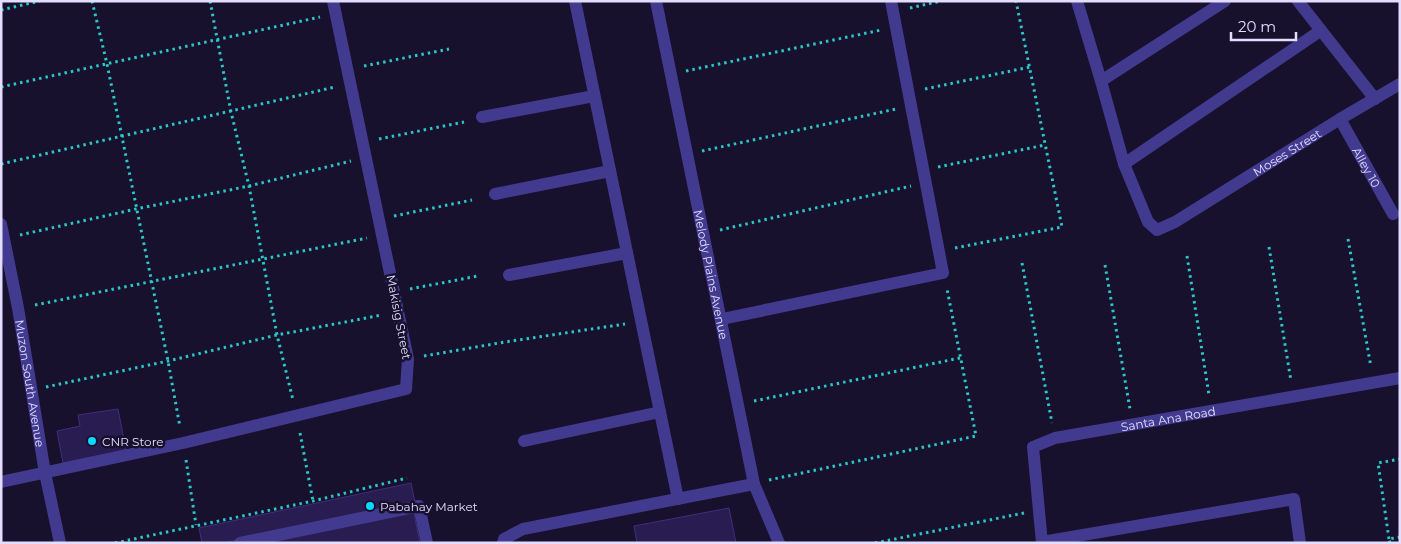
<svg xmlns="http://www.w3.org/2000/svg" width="1401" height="544" font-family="Montserrat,sans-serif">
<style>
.building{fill:#291c50;stroke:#412d7d}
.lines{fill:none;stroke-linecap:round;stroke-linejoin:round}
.path{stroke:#2bc6c5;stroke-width:3;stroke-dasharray:2.5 4;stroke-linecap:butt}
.service{stroke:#423a8f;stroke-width:12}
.minor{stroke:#423a8f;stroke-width:12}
.tertiary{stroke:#423a8f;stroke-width:12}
.poi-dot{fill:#0ad9ff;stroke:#17112e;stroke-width:2}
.labels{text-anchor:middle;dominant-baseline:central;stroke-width:5;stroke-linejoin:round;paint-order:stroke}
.street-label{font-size:12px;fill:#e3deff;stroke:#17112e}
.poi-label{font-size:12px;fill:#e3deff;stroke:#17112e;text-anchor:start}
</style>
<rect width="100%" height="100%" fill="#17112e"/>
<!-- building -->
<g class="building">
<path d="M118 409 126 450 63 463 57 431 80 426 78 415Z"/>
<path d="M411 483 415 503 223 543H202L199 528Z"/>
<path d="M729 508 736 543H637L634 526Z"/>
<path d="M413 509 420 543H257Z"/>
</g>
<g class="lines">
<!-- path -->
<g class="path">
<path d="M92 1 107 64 168 361 180 427"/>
<path d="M210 1 231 112 249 186 277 335 293 400"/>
<path d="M910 8 941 1"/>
<path d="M1 10 40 1"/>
<path d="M364 66 449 49"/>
<path d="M686 71 881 30"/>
<path d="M1 87 320 17"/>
<path d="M925 89 1030 67"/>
<path d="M379 139 464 122"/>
<path d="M702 151 896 109"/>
<path d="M1 164 335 87"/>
<path d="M938 167 1045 145"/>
<path d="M394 216 472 200"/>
<path d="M720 230 911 186"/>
<path d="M20 235 136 209 249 186 351 161"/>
<path d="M1348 239 1371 367"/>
<path d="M1269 247 1291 381"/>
<path d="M955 248 1062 227 1016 1"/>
<path d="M1187 256 1209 395"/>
<path d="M1022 263 1052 423"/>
<path d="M1105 265 1130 409"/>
<path d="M410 289 478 276"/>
<path d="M35 305 367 238"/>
<path d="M424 356 505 342 625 324"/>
<path d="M46 387 168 361 277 335 382 315"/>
<path d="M754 401 960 358"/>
<path d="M300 433 313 501"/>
<path d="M186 460 196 525"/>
<path d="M769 480 976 436 947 289"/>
<path d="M1389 539 1378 463 1400 459"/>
<path d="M115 543 313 501 407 478"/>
<path d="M875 543 1024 513"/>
<path d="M1390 543 1389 539 1400 537"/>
</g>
<!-- service -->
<g class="service">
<path d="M482 117 594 96"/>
<path id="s1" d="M1340 119 1393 214"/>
<path d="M495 194 610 171"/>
<path d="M509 275 627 253"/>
<path d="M240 543 419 506 427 543"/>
</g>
<!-- minor -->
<g class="minor">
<path d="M575 1 678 499"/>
<path id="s2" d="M656 1 754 484 779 543"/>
<path id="s3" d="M1077 1 1101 81 1124 164 1148 222 1157 230 1175 222 1340 119 1400 84"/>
<path d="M1298 1 1375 99"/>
<path d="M1101 81 1225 1"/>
<path d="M1124 164 1320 31"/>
<path d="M722 319 943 273 891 1"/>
<path d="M524 441 660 412"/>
<path d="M1 482 183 443 406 389 408 359 333 1"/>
<path d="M1042 542 1294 499 1300 543"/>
<path d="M503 543 504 539 523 529 754 484"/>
<path id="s4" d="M1042 543 1033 447 1055 438 1400 378"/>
</g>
<!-- tertiary -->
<path class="tertiary" id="s5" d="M1 224 18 308 45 473 60 543"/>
</g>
<!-- markers -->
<g class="poi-dot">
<circle cx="92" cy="441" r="5"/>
<circle cx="370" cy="506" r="5"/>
</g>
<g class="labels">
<!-- street labels -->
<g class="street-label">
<text stroke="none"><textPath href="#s3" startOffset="396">Moses Street</textPath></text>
<text stroke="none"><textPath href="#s1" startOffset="55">Alley 10</textPath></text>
<text stroke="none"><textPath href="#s2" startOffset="279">Melody Plains Avenue</textPath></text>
<text transform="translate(399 317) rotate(79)">Makisig Street</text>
<text stroke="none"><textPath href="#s5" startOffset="162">Muzon South Avenue</textPath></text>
<text stroke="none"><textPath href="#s4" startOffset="235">Santa Ana Road</textPath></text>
</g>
<!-- poi labels -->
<g class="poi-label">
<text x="102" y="441">CNR Store</text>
<text x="380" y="506">Pabahay Market</text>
</g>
</g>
<!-- border -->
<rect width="1401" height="544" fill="none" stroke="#e3deff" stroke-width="5"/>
<!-- scale -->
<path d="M1231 32v8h65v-8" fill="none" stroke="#e3deff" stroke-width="2.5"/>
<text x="1238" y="32" font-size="15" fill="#e3deff" stroke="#17112e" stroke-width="4" paint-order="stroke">20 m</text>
</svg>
